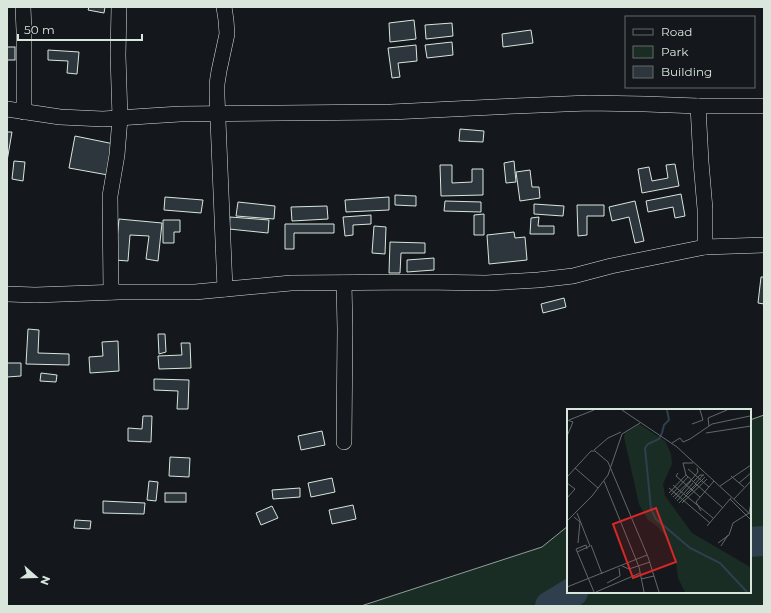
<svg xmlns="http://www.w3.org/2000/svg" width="771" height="613" font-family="Montserrat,sans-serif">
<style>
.green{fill:#1a2d24;stroke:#939e99}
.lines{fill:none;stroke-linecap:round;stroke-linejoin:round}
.river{stroke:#2f3f4d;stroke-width:30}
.building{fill:#2c363c;stroke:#d8e6dc}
.street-casing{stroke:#d8e6dc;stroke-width:16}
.street{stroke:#14181c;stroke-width:15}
.inset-river{fill:none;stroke:#2f3f4d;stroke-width:2}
.inset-road{fill:none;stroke:#626a69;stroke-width:1}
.view{fill:#d62828;fill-opacity:0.15;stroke:#d62828;stroke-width:2}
.inset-edge{fill:none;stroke:#d8e6dc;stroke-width:2}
</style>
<rect width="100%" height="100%" fill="#14181c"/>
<!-- green -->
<path class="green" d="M764 415V606H361L542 547 568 526V592H750V420Z"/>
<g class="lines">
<!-- river -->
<g class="river">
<path d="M750 542 764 541"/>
<path d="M550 606 573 592"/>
</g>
</g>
<!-- building -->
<g class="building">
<path d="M89 7H105L104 13 88 10Z"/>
<path d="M414 20 416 39 390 42 389 23Z"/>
<path d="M452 23 453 36 426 39 425 25Z"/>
<path d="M531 30 533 43 503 47 502 34Z"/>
<path d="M452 42 453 55 427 58 425 45Z"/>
<path d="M416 45 417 61 398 63 400 77 392 78 388 48Z"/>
<rect x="7" y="47" width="8" height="13"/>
<path d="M48 50 79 52 77 74 67 73 68 61 48 60Z"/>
<path d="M460 129 484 131 483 142 459 141Z"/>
<path d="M7 132H12L7 161Z"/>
<path d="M75 136 114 144 108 175 69 168Z"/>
<path d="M14 161 25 162 23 181 12 179Z"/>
<path d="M514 161 516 182 506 183 504 163Z"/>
<path d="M675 164 679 186 642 193 638 169 649 167 652 181 668 178 666 165Z"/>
<path d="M440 165H452V183L472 182V169H483V195L441 196Z"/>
<path d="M530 170 532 187H539L540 198 520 201 516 172Z"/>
<path d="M681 194 685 216 675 218 673 207 648 212 646 201Z"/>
<path d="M395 195 416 196V206L395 205Z"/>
<path d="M165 197 203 200 201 213 164 210Z"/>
<path d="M389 197V210L346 212 345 200Z"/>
<path d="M445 201 481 202V212L444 211Z"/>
<path d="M635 201 644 241 635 243 629 217 612 221 609 207Z"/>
<path d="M238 202 275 206 274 219 236 216Z"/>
<path d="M534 204 564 206 563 216 534 214Z"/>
<path d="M577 205H604V216H587V235L578 236Z"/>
<path d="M327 206 328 219 292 221 291 207Z"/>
<path d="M484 214V235H474V215Z"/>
<path d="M371 215V224L353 225V235L345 236 343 217Z"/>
<path d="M230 217 269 220 268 233 229 229Z"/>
<path d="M539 217 538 226H554V234H530L531 218Z"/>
<path d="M119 219 162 223 158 261 146 259 149 236 130 235 128 261 115 260Z"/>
<path d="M163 220H180V232H174V243H163Z"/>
<path d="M285 224H334V233H294V249H285Z"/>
<path d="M374 226 386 227 385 254 372 253Z"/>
<path d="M514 232 515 238 525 237 527 260 489 264 487 235Z"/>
<path d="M390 242 425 243V253H401L400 273H389Z"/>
<path d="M434 258V270L407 272V260Z"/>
<path d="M761 277H764V304L758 303Z"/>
<path d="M564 298 566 307 543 313 541 304Z"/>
<path d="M28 329 39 330 38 353 69 354V365L26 364Z"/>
<path d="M158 334H165L166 352 159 354Z"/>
<path d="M118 341 119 371 90 373 89 357 103 356 102 342Z"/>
<path d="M181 343H190L191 368 159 369 158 356 182 355Z"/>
<path d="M7 363H21V376L7 377Z"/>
<path d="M41 373 57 375 56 382 40 381Z"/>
<path d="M154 379 189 380 188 409H177L178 391 154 390Z"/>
<path d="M143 416H152L151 442 128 441V428L142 429Z"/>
<path d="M322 431 325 445 301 450 298 436Z"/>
<path d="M170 457 190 458 189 477 169 476Z"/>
<path d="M332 478 335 492 311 497 308 483Z"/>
<path d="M149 481 158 482 156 501 147 500Z"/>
<path d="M300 488V497L273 499 272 490Z"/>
<rect x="165" y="493" width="21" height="9"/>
<path d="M103 501 145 503 144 514 103 513Z"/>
<path d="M353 505 356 519 332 524 329 510Z"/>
<path d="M272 506 278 518 261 525 256 513Z"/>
<path d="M75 520 91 521 90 529 74 528Z"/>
</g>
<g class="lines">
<!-- street casing -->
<g class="street-casing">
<g id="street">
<path d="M23 7 24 31V112"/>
<path d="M224 7 226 20 227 34 219 71 217 84V96L225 289"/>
<path d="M698 106 701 162 705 209V247"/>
<path d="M7 109 60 117 103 119 148 116 180 114 391 112 515 106 589 103 645 104 698 106H764"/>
<path d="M111 292 110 196 117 155 120 118 118 55 119 7"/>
<path d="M7 294 35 295 119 292H195L291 283 423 282 486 283 538 280 573 276 611 266 705 247 764 245"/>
<path d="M344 442 345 329 344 283"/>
</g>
</g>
<!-- street -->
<use href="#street" class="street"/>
</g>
<!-- overview -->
<g transform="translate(567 409)">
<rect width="184" height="184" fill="#14181c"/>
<path d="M72 15 98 32 104 45 105 55 96 75 98 87 125 124 183 158 184 183H118L111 169 108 146 100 129 90 117 81 111 72 95 57 28 58 24Z" fill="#1a2d24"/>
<path class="inset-river" d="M100 1 102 11 97 16 95 24 92 30 81 35 78 39 84 100 89 110 123 139 153 154 180 183"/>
<path class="inset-road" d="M55 1 110 38 184 106M0 11 6 13 0 27M2 11 27 1M125 15 136 11 133 1M142 17 141 9 160 1M139 24 184 17M105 34 113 29 116 33 123 30 145 15 183 7M27 41 41 29 54 23M126 54H116L119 66 156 99M8 59 31 79M121 60 142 78M111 64 109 67 133 88M164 67 177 78M0 68 24 42H28L41 53 81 148 92 183M37 72 72 158 77 183M126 73 133 66H137M0 74 8 80 0 89M172 74 184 64M128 75 136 66M106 76 146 109M153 77 184 56M102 79 143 114M102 84 119 66M119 85 129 75M104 86 121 68M106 88 126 69 131 63 130 59M108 90 124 72M163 90 184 111M167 90 184 72M110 92 126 74M112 94 138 68M115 94 140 70M134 102 129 93 147 72M10 104 23 137 10 143M7 108 13 113 11 134M0 112 25 87 41 66 55 25 73 14M140 117 164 89M151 134 162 126 166 114 182 104 184 94M24 136 35 165M154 137 161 126M20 140 19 136 9 140 27 183M55 157 62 160 83 153M74 170 87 167M40 174 53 167 52 159M0 178 80 146M29 183 73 164"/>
<path class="view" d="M89 99 109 153 66 169 46 115Z"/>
<rect width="184" height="184" class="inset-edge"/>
</g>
<!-- border -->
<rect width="771" height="613" fill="none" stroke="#d8e6dc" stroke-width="16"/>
<!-- legend -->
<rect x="625" y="16" width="130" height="72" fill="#14181c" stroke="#626a69"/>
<rect x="633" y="29" width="20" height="6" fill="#14181c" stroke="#626a69"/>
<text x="661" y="36" font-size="12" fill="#d8e6dc">Road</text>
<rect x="633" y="46" width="20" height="12" fill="#1a2d24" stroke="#626a69"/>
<text x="661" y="56" font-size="12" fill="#d8e6dc">Park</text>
<rect x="633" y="66" width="20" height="12" fill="#2c363c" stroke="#626a69"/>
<text x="661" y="76" font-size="12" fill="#d8e6dc">Building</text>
<!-- north arrow -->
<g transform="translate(36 577) rotate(110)" stroke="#14181c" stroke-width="3" paint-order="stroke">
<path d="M0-3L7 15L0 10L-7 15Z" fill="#d8e6dc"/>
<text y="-6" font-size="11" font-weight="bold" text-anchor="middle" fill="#d8e6dc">N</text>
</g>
<!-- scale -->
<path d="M18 34v6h124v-6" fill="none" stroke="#d8e6dc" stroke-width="2"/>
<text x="24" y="34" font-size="12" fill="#d8e6dc" stroke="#14181c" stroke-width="3" paint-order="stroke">50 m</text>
</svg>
